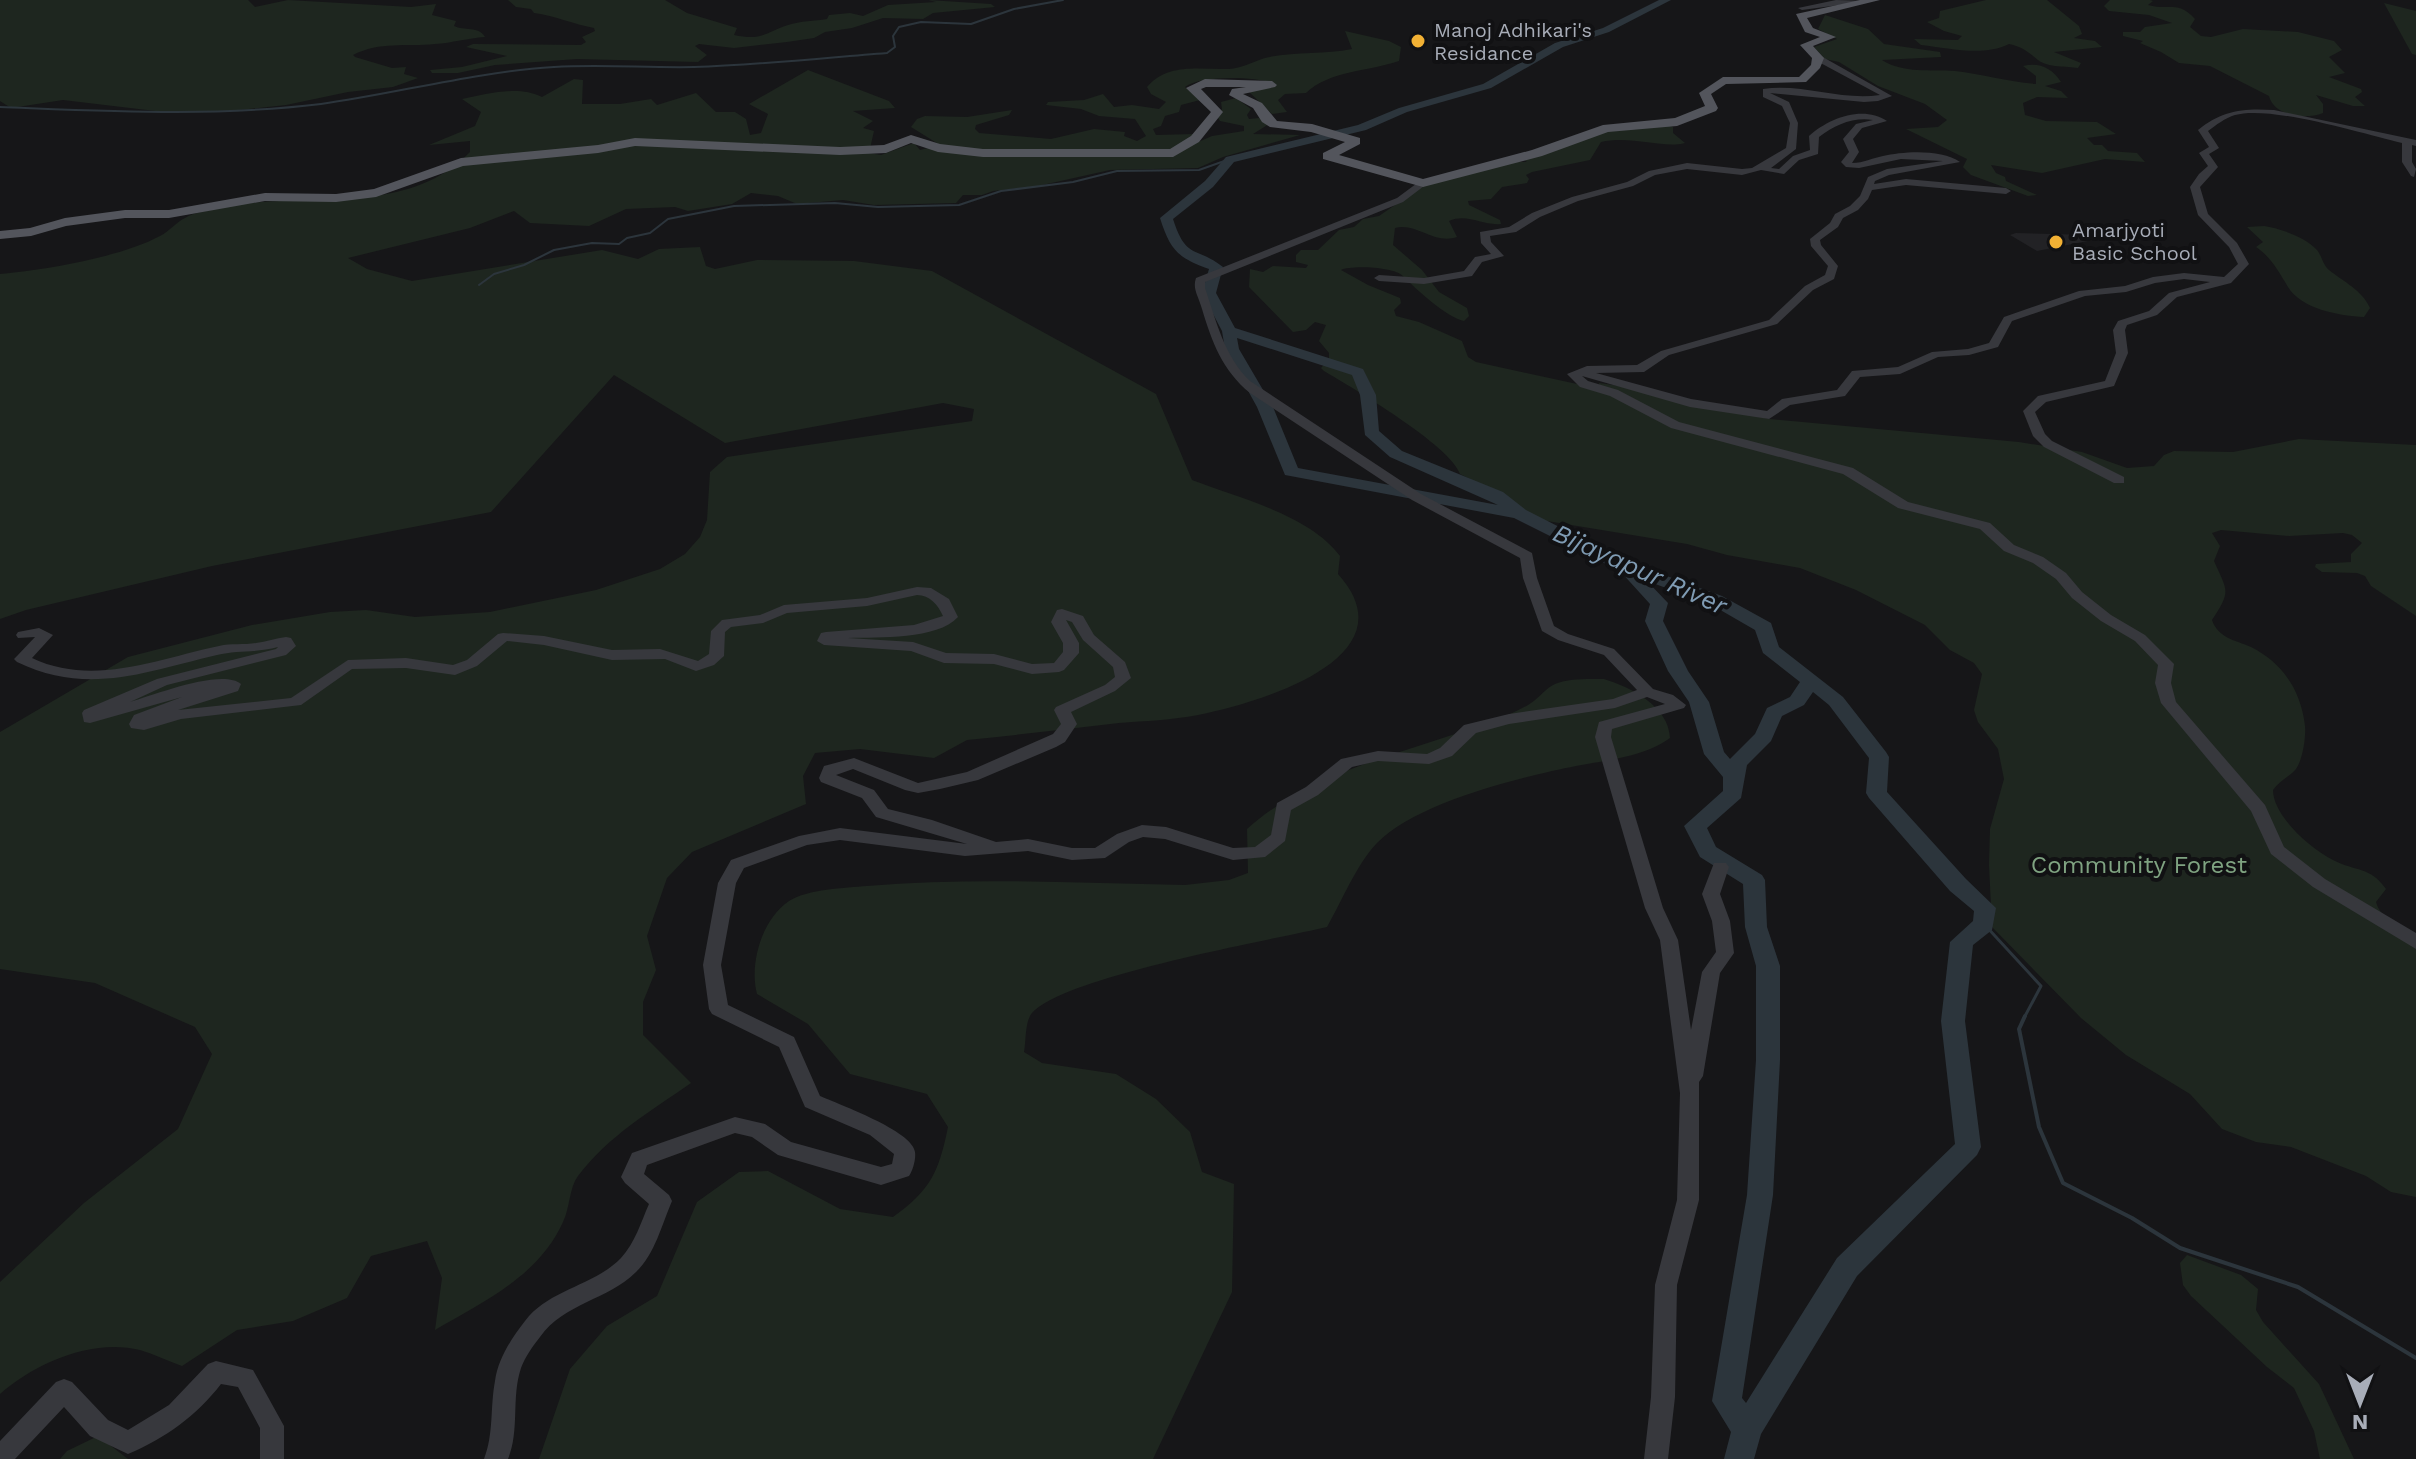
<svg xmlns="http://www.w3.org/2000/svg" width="2416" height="1459" font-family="'Work Sans',sans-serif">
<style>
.built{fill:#222225}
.green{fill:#1e261f}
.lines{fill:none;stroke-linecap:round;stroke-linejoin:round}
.stream-far2{stroke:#2c353c;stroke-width:2}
.stream-far1{stroke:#2c353c;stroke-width:3}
.stream{stroke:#2c353c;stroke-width:4}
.river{fill:#2c353c;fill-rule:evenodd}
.minor{fill:#37383d;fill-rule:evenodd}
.major{fill:#53555c;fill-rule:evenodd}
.poi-dot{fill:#f2b134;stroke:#111113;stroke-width:3}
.labels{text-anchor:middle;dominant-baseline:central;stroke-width:8;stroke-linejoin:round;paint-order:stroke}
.far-poi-label{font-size:20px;fill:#a8adb8;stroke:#111113;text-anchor:start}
.park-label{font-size:24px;fill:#7fa381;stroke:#111113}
.water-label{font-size:26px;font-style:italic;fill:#7f9bb3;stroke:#111113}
</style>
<rect width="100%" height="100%" fill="#161618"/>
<!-- built -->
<path class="built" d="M2016 233 2092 235 2098 239 2037 251 2010 235Z"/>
<!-- green -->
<g class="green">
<path d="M0 0H248L255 7 288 0 411 7 436 4 432 15 456 21 454 26C464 31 479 26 485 37 468 38 452 43 435 44 406 47 380 41 353 55L355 57 392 68 406 67 404 74 418 78 393 87 348 92 286 105 220 112 172 113 63 100 11 108 0 101Z"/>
<path d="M508 0H665L687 13 737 28 734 35C762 41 764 33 788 25 800 21 815 21 827 19L829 15 850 13 863 16 888 5 936 2 928 0 991 4 995 7 933 13 923 19 883 18 852 28 825 32 814 38 787 42 734 48 699 44 695 46 707 55 698 62 577 59 495 65 458 73H432L430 70 462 67 507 56 466 47 473 44 581 45 586 42 582 37 595 31 594 28C573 24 556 16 534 13L531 9 516 7Z"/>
<path d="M1986 0H2047L2079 26 2082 34 2074 38 2095 41 2102 47 2054 52 2081 63 2078 68C2067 66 2048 68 2038 60 2028 52 2023 47 2009 44 1983 57 1949 48 1921 45L1914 39 1958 40 1962 36 1944 31 1927 22 1939 18 1940 11Z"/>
<path d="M2110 0H2150L2153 1 2148 5C2168 11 2178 0 2195 19L2190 27 2201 36 2211 37 2243 29 2298 32 2334 41 2342 50 2329 57 2345 73 2329 77 2361 89 2362 92 2355 97 2365 106H2353L2316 95 2323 104V113C2305 120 2274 116 2269 96L2210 66 2179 63 2161 52 2140 43 2143 41 2123 36V32H2140L2145 27 2172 23 2149 15 2109 11 2104 6Z"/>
<path d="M2384 3 2416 11V55L2412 54Z"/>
<path d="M1825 15 1868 29 1884 44 1940 52 1941 57 1882 60C1904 74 1930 69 1955 71 1982 74 2009 82 2036 84V76L2023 66C2039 62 2052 68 2061 82L2045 86 2061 91 2068 98 2037 97 2023 103 2025 115 2046 121 2097 122 2116 134 2087 138 2094 145H2102L2108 151 2137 153 2145 162 2105 159 2042 173 1991 165 1996 173 2005 177 2006 181 2037 195 2028 196 1971 175 1963 167 1967 159 1906 129 1938 127 1947 120 1925 104 1878 86 1839 62 1825 59 1814 47 1837 39 1818 29Z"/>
<path d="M1345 31 1389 41 1401 47 1399 61C1370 71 1328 71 1306 93L1285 94 1278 100 1287 112 1272 114 1248 91 1277 85C1260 76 1201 75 1185 87L1200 100 1181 105 1179 112 1165 116 1161 126 1153 129 1156 135 1194 134 1196 143 1212 136 1244 131V126L1220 121 1218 118 1222 109 1221 102 1236 98 1251 109 1247 115 1249 119 1259 118 1269 124 1253 134 1300 135 1223 157 1198 168 1110 170 1038 186 993 191 982 195H963L956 203 874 205 843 200 797 204 778 196 751 193 732 204 688 211 675 207 626 209 589 226 530 223 514 211 470 228 348 258 367 269 412 281 602 250 638 259 659 249 700 247 706 266 715 269 757 260 854 261 932 271 1156 394 1192 480C1239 498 1310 515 1340 556L1338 574C1414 658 1258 703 1198 715 1172 720 1145 721 1119 723 1068 729 1017 735 967 740L934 758 860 749 815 753 803 776 806 804 692 852 667 878 647 936 656 970 643 1002V1035L691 1083C651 1111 608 1136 578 1176 569 1188 570 1208 563 1222 539 1276 483 1302 435 1330L442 1278 427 1241 371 1256 347 1298 293 1321 237 1330 182 1366C168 1361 154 1354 140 1350 92 1338 35 1363 0 1394V1282L84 1203 178 1129 212 1054 195 1027 95 983 0 969V732L128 657 252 625 330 612 366 610 415 617 490 612 596 590 660 569 685 554 700 537 707 520 710 472 727 457 972 421 974 409 943 403 725 443 614 375 491 512 212 566 26 610 0 619V274C45 270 121 257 160 236 169 232 176 222 185 218 194 212 209 211 220 208 302 189 404 220 470 152V141L429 145 475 126 481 112 462 99C488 94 518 85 542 97L574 79 583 80 582 104H620L651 99 657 105 696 93 716 112H735L746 119 750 135 761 133 768 114 749 104 808 70 889 101 895 108 853 111 873 121 863 128 874 131 869 153 881 155 914 143 920 150 940 145 911 127 917 119 925 116 967 117 1012 110 1009 115 976 125 975 129 979 133 1051 139 1094 129 1125 132 1124 136 1137 141 1146 136 1135 119 1099 116 1081 109 1046 105 1048 102 1084 100 1103 94 1114 107 1132 105 1159 109 1166 102 1151 94 1147 87C1169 62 1200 70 1229 69 1241 68 1253 62 1265 58 1293 51 1324 55 1352 49Z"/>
<path d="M1663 124 1673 127V133L1685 143C1663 149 1632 135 1601 142L1590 160 1532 172 1526 175 1529 179 1527 183 1502 187 1491 199 1468 201 1469 205 1500 220 1501 224C1483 226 1467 213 1449 221L1457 237C1434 245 1416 222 1395 228L1393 245 1422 270 1439 292 1467 308 1469 316 1464 321C1446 317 1417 290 1403 276 1395 267 1351 265 1341 270L1368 285 1400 298 1401 303 1394 310 1396 316 1419 322 1462 341 1468 357 1476 362 1600 389 1599 383 1614 385 1769 419 2019 442 2082 452 2127 468 2154 466 2164 455 2174 451 2233 452 2299 439 2416 445V616L2371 586 2365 576 2357 573 2322 572 2315 567 2316 564 2351 562V554L2362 543 2352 535 2343 533 2289 536 2221 530 2212 533 2220 546 2214 561C2227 591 2232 590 2212 620 2218 638 2235 640 2251 647 2283 663 2301 691 2305 726 2306 737 2303 759 2296 769 2289 777 2279 781 2273 790 2273 816 2311 849 2333 860 2356 872 2370 866 2386 889L2376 902C2381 920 2401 926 2416 934V1197L2391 1192 2366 1176 2291 1147 2256 1142 2222 1129 2190 1094 2126 1055 2081 1018 1992 927 1989 865 1990 829 2004 779 1998 749 1978 722 1974 710 1982 674 1974 663 1950 650 1925 625 1856 590 1800 568 1727 555 1687 544 1522 517C1501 509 1486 496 1466 486L1470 479 1460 474C1451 446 1353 388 1324 371L1321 368 1329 359V353L1319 341 1326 325 1315 322 1306 330 1293 332 1249 287 1250 269 1263 272 1273 266 1306 268 1308 265 1296 262V255L1301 250H1318L1339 230 1354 227 1363 219 1379 216 1424 185 1505 162H1527L1523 159 1605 131Z"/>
<path d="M2264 226C2279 228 2305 237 2316 249 2322 255 2322 264 2329 270 2344 282 2362 290 2370 308L2364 317C2340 316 2301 309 2288 287 2279 272 2270 256 2256 247L2263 242 2247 227Z"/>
<path d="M1604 679C1630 687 1669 706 1670 738 1644 757 1607 760 1576 766 1521 777 1417 802 1377 843 1356 865 1342 901 1327 927 1277 939 1052 978 1030 1016 1025 1025 1026 1042 1024 1052L1042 1063 1116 1074 1156 1099 1190 1132 1202 1172 1234 1184 1232 1292 1153 1459H539L570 1369 607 1326 657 1296 697 1202 739 1172 768 1171 840 1209 893 1217C931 1190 939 1171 948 1127L927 1094 850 1074 808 1024 757 994C749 964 762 919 789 901 808 889 845 888 867 886 972 877 1080 883 1185 885L1229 880 1248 873 1247 829C1315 768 1415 751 1498 719 1509 715 1522 709 1531 703 1540 697 1546 688 1555 684 1570 678 1588 679 1604 679Z"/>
<path d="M2187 1255 2241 1275 2258 1289 2256 1310 2263 1322 2319 1384 2354 1459H2320L2314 1431 2294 1388 2267 1367 2191 1296 2183 1285 2180 1263Z"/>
<path d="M98 1436 128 1459H60L67 1451Z"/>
</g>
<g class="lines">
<!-- stream-far2 -->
<g class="stream-far2">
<path d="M0 107C107 111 214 117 321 104 399 93 475 72 554 67 600 64 647 68 694 67 758 65 823 58 887 53L895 47 893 36 899 27 921 22 971 24 1014 9 1063 0"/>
<path d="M479 285 494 274 524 265 554 250 592 243 619 244 627 238 650 233 668 219 734 206 835 203 878 207 959 205 1001 191 1073 182 1117 171 1199 170 1230 159"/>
</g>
<!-- stream-far1 -->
<path class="stream-far1" d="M1984 924 2041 986 2024 1018"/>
<!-- stream -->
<path class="stream" d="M2025 1016 2019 1029 2039 1127 2063 1183 2132 1218 2180 1248 2298 1287 2416 1358"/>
<!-- river -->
<path class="river" d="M1659 0H1671L1609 32 1563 47 1491 88 1407 112 1366 130 1234 162 1213 187 1173 219C1186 260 1196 246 1223 267L1216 293 1235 328 1363 369 1376 395 1379 431 1402 451 1503 492 1526 510 1628 562 1722 596 1771 623 1779 647 1843 697 1886 752 1889 757 1887 792 1966 879 1996 908 1992 930 1973 945 1965 1021 1981 1147 1977 1155 1857 1276 1761 1434 1754 1459H1724L1731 1432 1712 1401 1747 1195 1756 1060V966L1745 927 1743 884 1700 857 1684 826 1723 791V777L1704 754 1689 702 1668 671 1645 621 1650 604 1620 571 1514 518 1285 475 1257 407 1225 349 1222 331 1202 293 1209 269C1178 258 1170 250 1160 218L1205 181 1226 157 1358 125 1399 108 1483 84 1555 43 1603 28ZM1237 338 1352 375 1360 395 1365 435 1390 457 1498 505 1298 468 1273 407 1239 349ZM1647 581 1710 604 1755 630 1763 653 1800 682 1790 697 1767 708 1755 734 1730 759 1724 752 1709 702 1688 671 1663 621 1668 603ZM1813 692 1829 705 1869 758 1866 793 1869 798 1950 891 1974 911 1973 921 1950 942 1941 1021 1955 1144 1837 1258 1746 1403 1742 1398 1773 1195 1780 1060V966L1767 927 1765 880 1762 875 1716 847 1707 828 1741 798 1747 765 1771 741 1782 716 1804 705Z"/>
<!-- minor -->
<g class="minor">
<path d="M1836 0 1869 1 1802 10 1798 8Z"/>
<path d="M1815 56H1821L1892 96 1878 101 1864 102 1770 93 1789 102 1798 123 1796 149 1771 168 1779 169 1793 156 1810 150 1809 136C1829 118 1863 105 1887 121L1862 128 1853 139 1859 152 1852 163C1864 163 1872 158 1883 156 1904 151 1942 149 1960 162L1889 175 1875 181 1874 184 1906 179 2006 188 2011 191 2006 194 1906 185 1872 190 1868 199 1858 210 1843 218 1838 227 1820 240 1821 245 1838 266 1834 279 1813 290 1777 324 1669 355 1644 372 1596 373 1691 399 1767 411 1782 399 1837 390 1852 371 1898 367 1932 352 1968 349 1989 343 2004 317 2079 291 2125 286 2153 277 2184 273 2224 277 2238 264 2229 247 2198 215 2190 187 2199 174 2208 166 2199 153 2209 147 2198 130C2222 110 2244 108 2274 110L2416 140V146L2412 145V162L2416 169 2414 177 2411 176 2402 162V143C2363 134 2271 105 2235 115 2225 118 2216 125 2208 131L2219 148 2209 154 2218 167 2200 187 2208 214 2237 243 2249 264 2231 283 2177 297 2157 315 2127 325 2125 330 2128 353 2114 386 2046 402 2035 412 2045 434 2052 441 2124 477V483H2114L2044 447 2033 436 2023 411 2038 396 2105 381 2116 353 2113 330 2118 321 2149 311 2169 293 2210 282 2184 279 2155 283 2126 292 2085 296 2012 321 1998 347 1969 355 1938 357 1900 374 1860 377 1845 396 1790 405 1769 419 1690 407 1582 376 1588 381 1618 390 1679 422 1853 468 1908 502 1990 523 2014 545 2043 557 2066 573 2082 592 2111 615 2145 635 2174 664 2171 683 2176 702 2265 805 2284 847 2325 879 2416 933V949L2313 887 2271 854 2251 811 2161 703 2155 683 2158 665 2135 641 2101 621 2072 598 2056 579 2033 563 2004 551 1980 529 1898 508 1843 474 1671 428 1610 396 1580 387 1567 374 1587 366 1637 365 1661 351 1769 320 1805 286 1825 275 1828 266 1811 246 1810 239 1830 223 1835 214 1850 206 1860 196 1868 177 1887 169 1943 161 1901 159 1859 168 1846 167 1841 162 1849 152 1843 139 1856 124 1873 120C1853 117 1835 125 1819 137L1818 154 1799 160 1784 174 1761 170 1742 175 1687 169 1655 175 1633 186 1578 201 1540 217 1516 232 1490 236 1491 242 1504 256 1482 262 1472 276 1424 284 1379 281 1374 278 1379 275 1424 278 1464 271 1475 257 1491 254 1481 243 1480 232 1509 227 1532 213 1572 197 1627 182 1649 171 1687 163 1742 169 1752 168 1786 148 1790 123 1782 106 1763 97V89C1802 83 1841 101 1880 95L1815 60Z"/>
<path d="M1420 181 1428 183 1403 202 1205 282V288C1216 320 1224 356 1250 381L1421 494 1532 553 1537 578 1554 626 1568 634 1614 649 1653 689 1673 695 1686 705 1684 708 1612 729 1611 737 1663 908 1678 940 1691 1030 1702 972 1716 952 1712 921 1702 894 1714 863H1726L1729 867 1720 894 1730 921 1734 953 1720 973 1703 1076 1699 1082V1200L1677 1285 1675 1397 1668 1459H1644L1651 1397 1655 1285 1677 1200 1680 1093 1660 940 1645 908 1595 737 1599 722 1665 704 1647 697 1615 708 1509 724 1476 733 1452 756 1429 764 1378 761 1352 767 1318 795 1291 810 1285 841 1265 857 1233 860 1165 839 1143 837 1129 842 1105 858 1072 860 1028 851 965 856 840 840 807 845 744 868 736 883 721 965 728 1005 794 1037 820 1096C838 1104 913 1131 915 1152 916 1159 913 1170 909 1176L881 1185 778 1155 752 1137 735 1133 647 1165 644 1174 669 1195 672 1201C662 1224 655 1254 636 1272 608 1300 564 1303 540 1337 533 1346 525 1357 521 1368 511 1398 520 1430 508 1459H484C494 1434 490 1407 495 1381 498 1359 511 1339 525 1321 549 1289 594 1286 621 1258 635 1243 641 1222 649 1204L625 1183 621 1177 632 1153 735 1117 765 1124 791 1142 881 1167 892 1164 894 1154 870 1135 805 1107 779 1047 712 1014 709 1009 703 965 718 883 731 860 799 836 840 828 967 844 876 817 862 798 821 782 819 778 824 766 854 758 918 783 967 772 1053 734 1061 724 1054 710 1056 707 1105 685 1115 677 1113 667 1083 640 1072 622 1066 620 1079 643V653L1064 670 1059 672 1032 674 994 664 944 663 911 651 824 645 817 641 821 633 826 632 914 625 943 616C938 605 930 595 917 595L867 606 787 613 763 623 731 627 725 632 724 656 714 665 696 671 665 659 612 660 544 645 507 641 477 666 455 675 406 668 352 669 301 705 181 719 144 730 131 728 129 724 134 715 182 697 90 723 84 722 82 713 84 710 157 679 276 649 278 647C257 653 237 650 217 655 145 672 87 696 17 662L14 659 17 656 35 637 18 638 16 635 18 632 39 628 53 635 32 658C93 687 157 659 219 646 231 643 244 645 256 643 266 642 276 638 286 637L291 638 296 646 286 655 167 685 130 702C154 695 222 668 241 684L238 691 178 710 291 698 348 660 406 658 453 665 467 660 498 634 503 633 544 636 612 650 660 649 698 661 709 654 711 631 722 620 760 615 784 605 867 598 917 587 931 588 949 599 958 617C937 640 879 637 848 638L913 642 946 653 994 654 1032 664 1054 663 1063 652V643L1051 622 1057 610 1062 609 1083 616 1094 635 1125 662 1131 678 1115 691 1071 712 1077 724 1065 742 1056 747 978 780 940 789 918 793 905 790 853 769 836 775 874 790 888 809 932 820 996 842 1028 839 1072 848H1095L1117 834 1142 825 1166 827 1233 848 1255 847 1271 835 1277 803 1306 787 1341 759 1378 751 1427 754 1440 748 1464 725 1509 714 1613 699 1637 690 1604 655 1558 640 1542 631 1523 578 1520 558 1412 500 1250 393C1222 370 1212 342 1202 309 1199 297 1192 289 1196 278L1397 198Z"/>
<path d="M216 1361 253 1370 284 1426V1459H260V1428L238 1387 221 1384C196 1416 166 1438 128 1454L90 1436 64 1407 15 1459H0V1441L56 1382 64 1379 72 1382 108 1420 128 1430 169 1405 208 1364Z"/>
</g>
<!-- major -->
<path class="major" d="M1860 0H1880L1807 18 1813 28 1836 37 1813 46 1824 58 1820 68 1806 82 1726 84 1711 94 1718 108 1716 111 1677 126 1608 132 1542 156 1423 187 1323 159V153L1345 142 1311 132 1270 127 1262 122 1253 108 1229 95 1232 89 1246 87H1206L1201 89 1223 112 1199 142 1173 157H983L938 152 911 143 886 153 840 155 635 146 598 153 463 166 376 197 336 202 265 201 169 218H125L66 226 31 236 0 239V231L30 228 65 218 125 210H169L265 193 336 194 374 189 461 158 598 145 635 138 840 147 884 145 911 135 940 144 983 149H1170L1191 136 1211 112 1186 88 1205 79 1272 81 1277 85 1275 87 1243 94 1262 103 1277 121 1312 124 1360 138V144L1339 155 1423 179 1532 150 1603 125 1675 118 1705 106 1699 93 1723 77H1799L1811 65 1812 58 1800 45 1820 37 1805 32 1796 14Z"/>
</g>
<!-- markers -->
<g class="poi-dot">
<circle cx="1418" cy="41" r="8"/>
<circle cx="2056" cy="242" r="8"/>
</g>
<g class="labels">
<!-- far-poi labels -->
<g class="far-poi-label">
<text x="1434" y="30">Manoj Adhikari's<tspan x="1434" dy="23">Residance</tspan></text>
<text x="2072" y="230">Amarjyoti<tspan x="2072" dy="23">Basic School</tspan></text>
</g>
<!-- park labels -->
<g class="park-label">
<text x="2139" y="865">Community Forest</text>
</g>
<!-- water labels -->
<g class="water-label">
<text transform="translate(1640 569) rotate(24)">Bijayapur River</text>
</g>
</g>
<!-- north arrow -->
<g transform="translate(2360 1403) rotate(180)" stroke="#111113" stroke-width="6" paint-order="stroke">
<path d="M0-6L14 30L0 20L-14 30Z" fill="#a8adb8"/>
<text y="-12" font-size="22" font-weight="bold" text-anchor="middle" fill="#a8adb8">N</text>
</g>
</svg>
